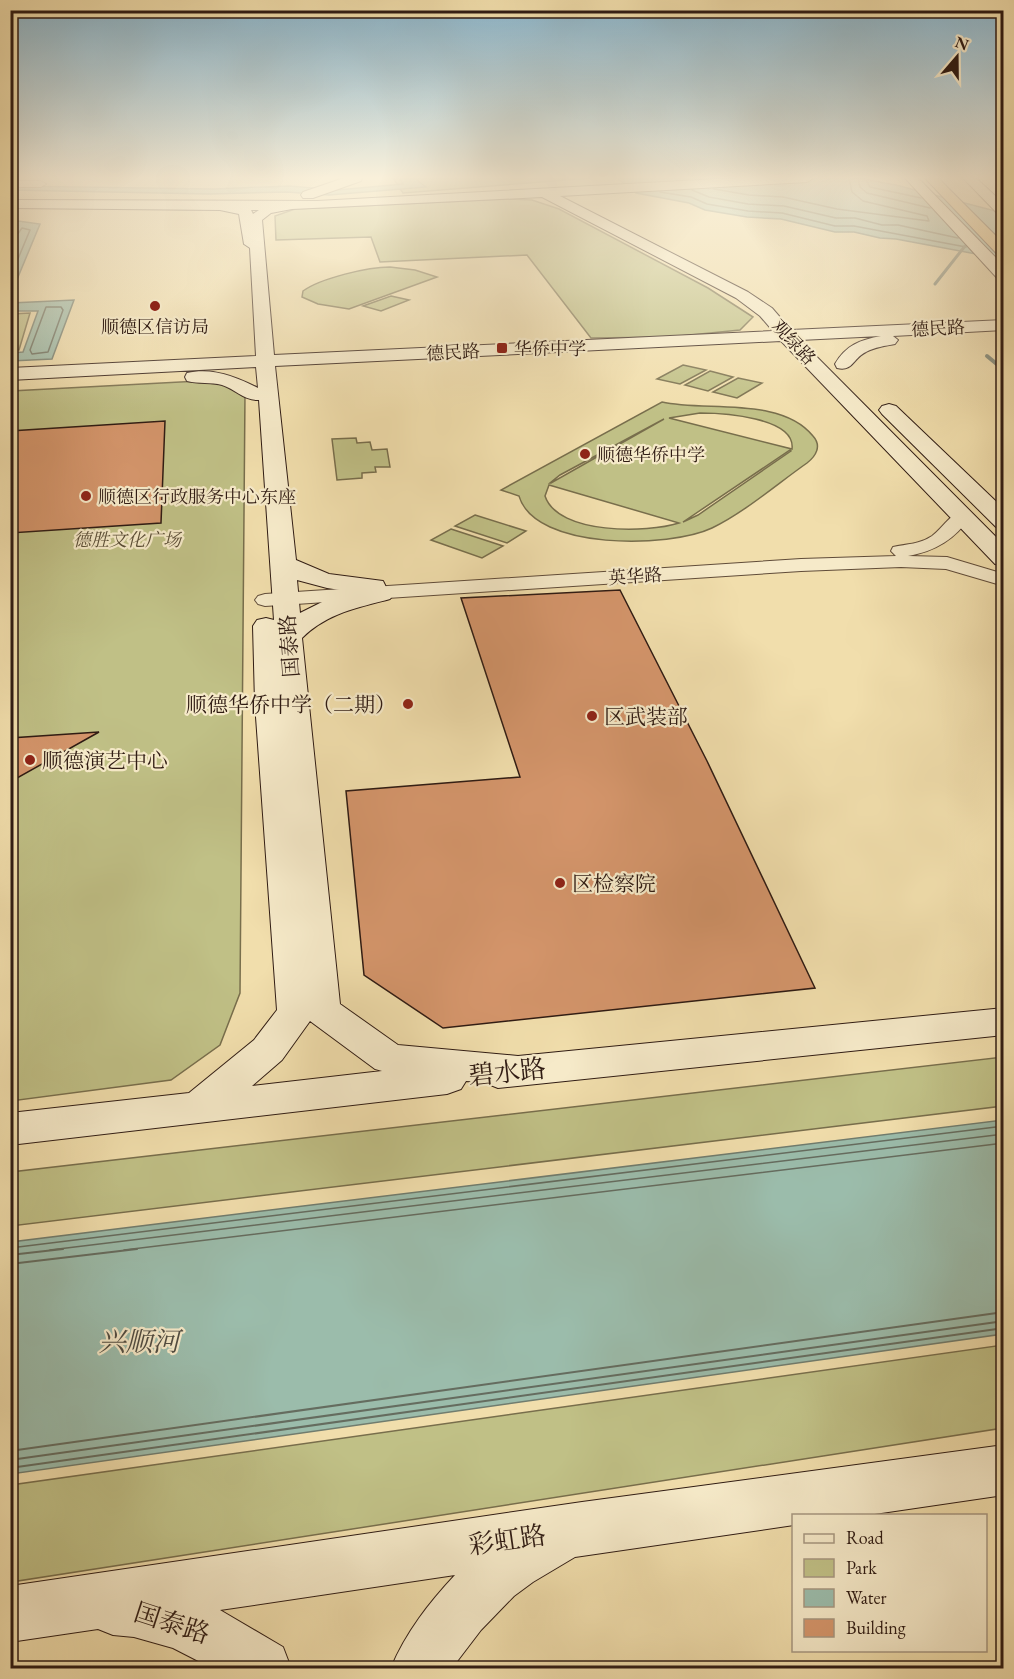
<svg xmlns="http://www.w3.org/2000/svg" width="1014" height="1679" font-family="'EB Garamond','Noto Serif SC',serif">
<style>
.green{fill:#c0c086;stroke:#786e4c;stroke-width:1.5;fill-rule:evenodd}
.water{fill:#9bbcab;stroke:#707c6e;stroke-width:1.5}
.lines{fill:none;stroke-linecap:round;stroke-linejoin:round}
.shore-far1{stroke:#656c5f;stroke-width:1.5}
.shore{stroke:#656c5f;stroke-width:2}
.stream-far1{stroke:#707c6e;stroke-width:3}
.stream{stroke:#707c6e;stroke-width:4}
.building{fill:#d4956b;stroke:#2f1b13;stroke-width:1.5}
.street-casing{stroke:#604c39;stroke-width:2}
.secondary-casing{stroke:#2f1b13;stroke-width:2}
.highway-casing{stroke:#2f1b13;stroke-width:2}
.street{fill:#f6eac9;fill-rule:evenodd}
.secondary{fill:#f6eac9;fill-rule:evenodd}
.highway{fill:#e8bf76;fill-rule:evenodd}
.poi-dot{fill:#8f2418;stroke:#f6eac9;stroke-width:2}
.labels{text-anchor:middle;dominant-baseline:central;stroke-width:4.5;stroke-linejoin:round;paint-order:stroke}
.far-poi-label{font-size:18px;fill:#2f1b13;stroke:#f6eac9;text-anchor:start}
.far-street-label{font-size:18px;fill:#2f1b13;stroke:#f6eac9}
.far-park-label{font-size:18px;font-style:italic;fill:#5a4d36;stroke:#f6eac9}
.street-label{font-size:21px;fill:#2f1b13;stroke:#f6eac9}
.poi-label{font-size:21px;fill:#2f1b13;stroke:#f6eac9;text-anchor:start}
.near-street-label{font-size:26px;fill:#2f1b13;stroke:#f6eac9}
.near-water-label{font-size:27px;font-style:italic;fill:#4f4b41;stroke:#f6eac9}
</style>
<rect width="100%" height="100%" fill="#f1deac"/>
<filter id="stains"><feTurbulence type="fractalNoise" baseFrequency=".00333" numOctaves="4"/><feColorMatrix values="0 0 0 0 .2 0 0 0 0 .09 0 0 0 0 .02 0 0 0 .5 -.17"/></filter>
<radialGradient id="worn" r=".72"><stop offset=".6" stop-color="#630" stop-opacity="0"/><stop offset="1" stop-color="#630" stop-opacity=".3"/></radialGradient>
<!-- green -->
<g class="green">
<path d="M393 178H591L403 193Z"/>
<path d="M510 199 532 200 559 209 708 288 753 317 740 330 670 337 591 338 527 255 380 262 371 237 276 240 275 216 295 209Z"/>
<path d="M390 267 415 270 437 277 349 309 318 304 302 297 303 291C321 278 368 267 390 267Z"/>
<path d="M391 296 409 300 381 311 363 306Z"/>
<path d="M30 313 19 350H11V314Z"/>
<path d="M683 365 706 370 680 384 657 379Z"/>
<path d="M710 371 733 377 708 391 685 385Z"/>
<path d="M738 378 762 383 737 398 713 392Z"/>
<path d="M218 380 245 393 240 993 220 1045 171 1080 11 1101V391Z"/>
<path d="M662 402C705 412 781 396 813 436 822 446 816 456 807 463 777 484 745 512 712 528 670 548 535 551 519 496L501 490ZM700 413C721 413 796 417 792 449L669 418ZM664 419 551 483H550L560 475ZM791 451 698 515 683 522 790 450ZM549 485 679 523C648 533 558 535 545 496Z"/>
<path d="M356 438 357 443 370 442 372 450 387 449 390 467H375L376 472 362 473V478L337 480 332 439Z"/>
<path d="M475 515 526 531 507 543 455 526Z"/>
<path d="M451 529 503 546 482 558 431 540Z"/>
<path d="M1003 1057V1106L11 1226V1172Z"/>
<path d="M1003 1345V1428L11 1582V1485Z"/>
</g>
<!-- water -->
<g class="water">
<path d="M399 178H414L426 187 329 195 287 192 209 194 11 190V186L214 189 289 186 337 190 403 184Z"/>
<path d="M617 178H856L896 185 1003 213V259L896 239 880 238 854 232H835L781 219 747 217 705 210 689 203 636 193Z"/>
<path d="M11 220 40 224 11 294V236L15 227 11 226Z"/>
<path d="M74 300 52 359 11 361V353L23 352 38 311H11V303Z"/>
<path d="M1003 1120V1334L11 1474V1242Z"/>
</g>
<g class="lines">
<!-- shore-far1 -->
<g class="shore-far1">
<path d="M858 178 860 187 867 193 930 208"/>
<path d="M865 178 870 187 921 198"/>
<path d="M714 189 749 195 783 197 837 209 929 221 927 216 863 201 852 192 849 178"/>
<path d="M692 190 709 197 748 204 784 206 836 218H855L882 225H898L958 238"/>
<path d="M660 192 691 197 707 204 748 211 782 213 835 226H854L966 247"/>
<path d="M10 237 17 235 22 228 30 230 10 278"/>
<path d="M46 307H61L63 310 48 352 32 354 30 350Z"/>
<path d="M10 1248 1004 1126"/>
<path d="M50 1250 1004 1134"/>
<path d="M124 1250 1004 1143"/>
</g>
<!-- shore -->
<g class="shore">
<path d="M10 1255 63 1249"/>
<path d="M10 1264 137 1249"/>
<path d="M10 1451 1004 1312"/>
<path d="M10 1460 1004 1321"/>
<path d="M10 1468 1004 1328"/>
</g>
<!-- stream-far1 -->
<path class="stream-far1" d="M935 284 965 246"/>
<!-- stream -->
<path class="stream" d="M987 356 1004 370"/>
</g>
<!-- building -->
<g class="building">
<path d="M165 421 161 523 10 533V431Z"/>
<path d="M620 590 707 761 815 988 443 1028 364 975 346 791 520 777 461 598Z"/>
<path d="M99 732 10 782V738Z"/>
</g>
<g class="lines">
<!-- street casing -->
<g class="street-casing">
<g id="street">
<path d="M10 181H41L46 184 41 187H10Z"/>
<path d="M962 511 968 512 971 516C955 539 936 551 908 556L947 557 1004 574V586L946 569 901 567 801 571 265 606 258 604 255 600 258 596 265 594 801 559 896 556 891 551 893 547C907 544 920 544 932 536 942 529 950 514 962 511Z"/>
</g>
</g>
<!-- secondary casing -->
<g class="secondary-casing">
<g id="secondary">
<path d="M344 178H362L361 181 313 198H303L301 195 303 192Z"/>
<path d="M737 178H813L807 182 560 196 748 292 772 308 791 330 1004 320V330L893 336 898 340 895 344C885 346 875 347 866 352 853 358 853 372 837 368L835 364C846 345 860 340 881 336L800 340 1004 545V566L995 564 781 341 275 366 296 560 329 574 383 581 386 587 390 589 394 594 390 599C357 608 327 613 302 638L340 1004 398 1045 518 1056 1004 1008V1035L498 1088 483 1082 466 1081 461 1089 447 1094 10 1145V1113L189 1093 254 1040 277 1010 255 703 253 626 257 620 266 618 274 620 259 400C245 401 235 389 222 385 211 382 199 384 187 381L185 377 187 373C212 367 237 377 258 388L256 367 10 380V368L256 356 250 248 244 244 239 214 220 210 10 208V200L317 201ZM542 197 736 298 760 316 773 331 274 355 262 220 271 213 292 209ZM251 210H259L253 214ZM297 580 327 588 353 592 322 602 300 613ZM310 1021 375 1069 382 1071 252 1086 282 1060Z"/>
<path d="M905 178H918L1004 266V281L998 279Z"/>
<path d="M963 178H976L1004 204V216L999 215Z"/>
<path d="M889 404 896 406 1004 509V529L996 527 882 414 879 410 882 406Z"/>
<path d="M1004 1445V1495L861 1516H794V1525L575 1557 533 1582 514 1596 481 1630 452 1668H391C406 1632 429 1603 455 1575L220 1610 283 1647 291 1668H212L173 1648 134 1637 113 1635 98 1629 10 1642V1586L582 1502Z"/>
</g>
</g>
<!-- highway casing -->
<g class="highway-casing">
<path id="highway" d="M925 178H938L1004 244V257L999 256Z"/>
</g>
<!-- street -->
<use href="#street" class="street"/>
<!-- secondary -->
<use href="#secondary" class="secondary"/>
<!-- highway -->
<use href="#highway" class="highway"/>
</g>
<!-- sky -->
<linearGradient id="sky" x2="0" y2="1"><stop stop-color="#89b7d0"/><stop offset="0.43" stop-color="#f9f0da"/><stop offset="1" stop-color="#f9f0da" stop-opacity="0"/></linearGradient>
<rect width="1014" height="413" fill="url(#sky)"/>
<!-- markers -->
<g class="poi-dot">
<circle cx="155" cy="306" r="6"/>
<rect x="496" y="342" width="12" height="12" rx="3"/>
<circle cx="585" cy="454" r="6"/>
<circle cx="86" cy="496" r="6"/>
<circle cx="408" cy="704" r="6"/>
<circle cx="592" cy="716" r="6"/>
<circle cx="30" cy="760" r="6"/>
<circle cx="560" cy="883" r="6"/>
</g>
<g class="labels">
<!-- far-poi labels -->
<g class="far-poi-label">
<text x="155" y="326" text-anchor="middle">顺德区信访局</text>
<text x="514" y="348">华侨中学</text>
<text x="597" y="454">顺德华侨中学</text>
<text x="98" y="496">顺德区行政服务中心东座</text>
</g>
<!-- far-street labels -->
<g class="far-street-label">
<text transform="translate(938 328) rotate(-3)">德民路</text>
<text transform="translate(794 342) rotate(47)">观绿路</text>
<text transform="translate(453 352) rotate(-3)">德民路</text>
<text transform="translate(635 576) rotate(-4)">英华路</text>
</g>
<!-- far-park labels -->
<g class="far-park-label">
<text x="127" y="539">德胜文化广场</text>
</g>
<!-- street labels -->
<g class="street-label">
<text transform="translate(289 646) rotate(-94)">国泰路</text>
</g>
<!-- poi labels -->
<g class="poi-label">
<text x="396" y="704" text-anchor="end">顺德华侨中学（二期）</text>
<text x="604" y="716">区武装部</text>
<text x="42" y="760">顺德演艺中心</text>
<text x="572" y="883">区检察院</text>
</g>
<!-- near-street labels -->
<g class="near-street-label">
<text transform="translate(507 1072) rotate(-6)">碧水路</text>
<text transform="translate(507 1540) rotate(-8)">彩虹路</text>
<text transform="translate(172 1623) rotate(18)">国泰路</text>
</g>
<!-- near-water labels -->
<g class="near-water-label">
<text x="139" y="1341">兴顺河</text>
</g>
</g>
<!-- margin -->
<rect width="1014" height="1679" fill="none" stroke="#f1deac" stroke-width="36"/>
<rect x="12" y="12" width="990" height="1655" fill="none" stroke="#2f1b13" stroke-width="3"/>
<rect x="18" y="18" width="978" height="1643" fill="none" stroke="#2f1b13" stroke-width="1.5"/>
<!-- legend -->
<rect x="792" y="1514" width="195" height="138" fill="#f6eac9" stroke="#a69780" stroke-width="1.5"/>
<rect x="804" y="1534" width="30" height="9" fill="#f6eac9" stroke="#a69780" stroke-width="1.5"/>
<text x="846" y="1544" font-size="18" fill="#2f1b13">Road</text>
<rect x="804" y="1559" width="30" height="18" fill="#c0c086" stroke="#a69780" stroke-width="1.5"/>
<text x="846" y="1574" font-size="18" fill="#2f1b13">Park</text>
<rect x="804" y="1589" width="30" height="18" fill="#9bbcab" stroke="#a69780" stroke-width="1.5"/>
<text x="846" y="1604" font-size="18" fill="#2f1b13">Water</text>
<rect x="804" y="1619" width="30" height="18" fill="#d4956b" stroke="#a69780" stroke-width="1.5"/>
<text x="846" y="1634" font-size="18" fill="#2f1b13">Building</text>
<!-- north arrow -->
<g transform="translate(957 57) rotate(20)" stroke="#f6eac9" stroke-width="4.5" paint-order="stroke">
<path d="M0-4.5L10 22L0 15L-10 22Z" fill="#2f1b13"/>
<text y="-9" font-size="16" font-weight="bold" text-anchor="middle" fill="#2f1b13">N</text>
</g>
<rect width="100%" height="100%" filter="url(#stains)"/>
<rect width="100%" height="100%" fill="url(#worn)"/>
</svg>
